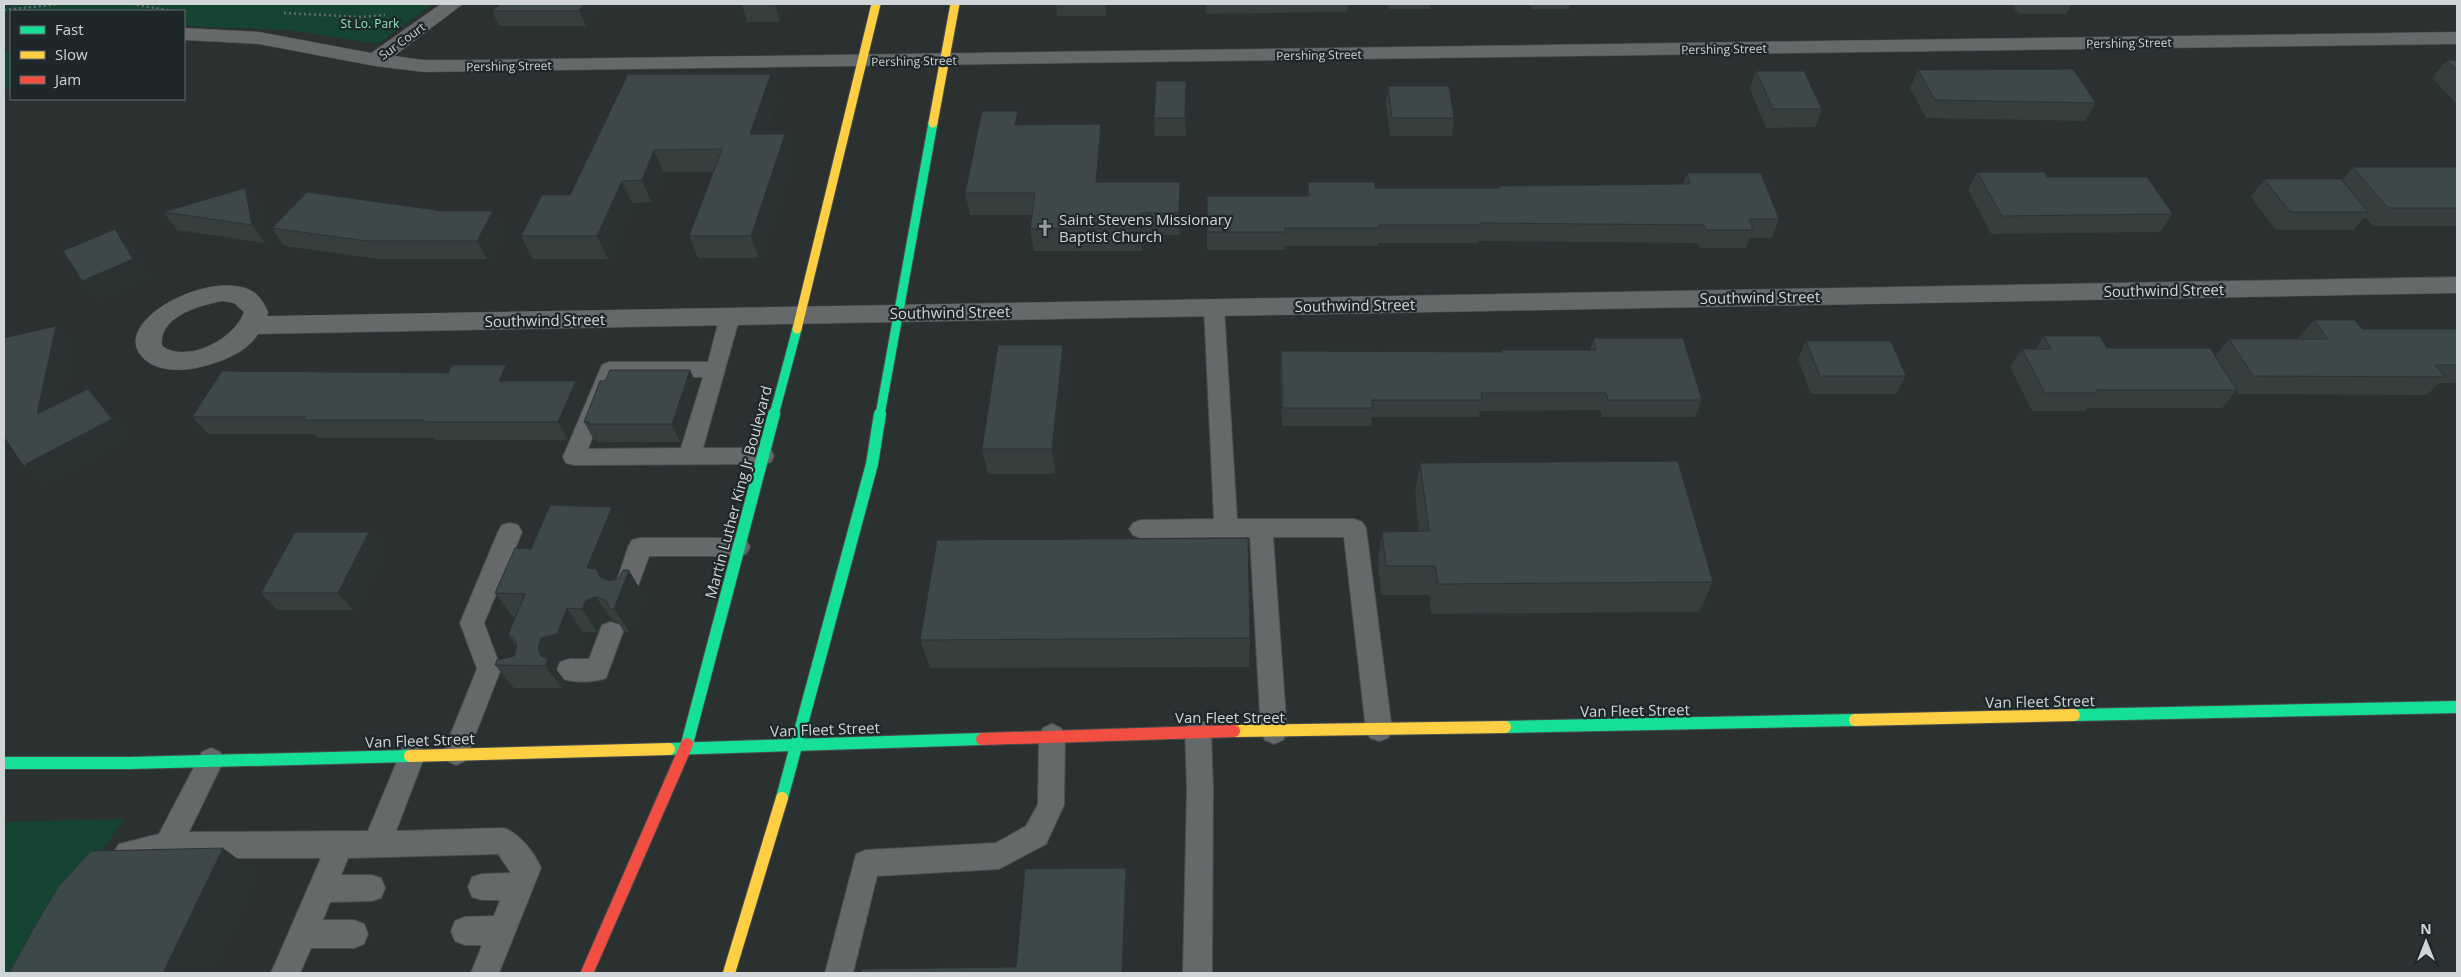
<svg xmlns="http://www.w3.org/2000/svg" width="2461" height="977" font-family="'Open Sans',sans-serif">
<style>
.green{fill:#164432}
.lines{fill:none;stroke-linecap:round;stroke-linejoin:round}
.lane-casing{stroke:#494d4e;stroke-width:2}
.street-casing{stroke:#494d4e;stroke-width:1}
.fast-far1-casing{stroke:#494d4e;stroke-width:11}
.fast-casing{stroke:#494d4e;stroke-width:14}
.slow-far1-casing{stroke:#494d4e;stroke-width:11}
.slow-casing{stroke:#494d4e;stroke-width:14}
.jam-casing{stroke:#494d4e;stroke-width:14}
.path{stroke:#66696a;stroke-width:2.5;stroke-dasharray:2 3;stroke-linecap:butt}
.lane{fill:#65696a;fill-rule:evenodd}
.street{fill:#65696a;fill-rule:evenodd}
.fast-far1{stroke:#16e098;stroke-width:9}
.fast{stroke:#16e098;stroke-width:12}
.slow-far1{stroke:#ffcf43;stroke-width:9}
.slow{stroke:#ffcf43;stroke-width:12}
.jam{stroke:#f24e42;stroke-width:12}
.wall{fill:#343f3e}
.shaded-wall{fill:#2a3332}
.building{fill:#3c4948;stroke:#2a3332}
.labels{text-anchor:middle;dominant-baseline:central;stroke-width:4.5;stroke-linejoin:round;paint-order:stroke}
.far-park-label{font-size:12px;fill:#8fe8bf;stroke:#1e2729}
.far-street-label{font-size:12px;fill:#d0d6d7;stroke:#1e2729}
.poi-label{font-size:15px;fill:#d0d6d7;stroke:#1e2729;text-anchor:start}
.street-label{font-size:15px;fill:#d0d6d7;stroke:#1e2729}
</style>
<rect width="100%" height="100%" fill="#2b3030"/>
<!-- green -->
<g class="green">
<path d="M4 4H433L378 44 287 30 184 26V11L11 12 4 11Z"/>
<path d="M4 52 11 53V87L4 92Z"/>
<path d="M124 819 15 973H4V822Z"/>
</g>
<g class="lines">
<!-- lane casing -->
<g class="lane-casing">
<g id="lane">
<path d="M1214 300 1221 302 1224 307 1237 519H1354L1362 522 1366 528 1392 730 1388 738 1379 741 1370 738 1366 730 1344 537H1273L1287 732 1283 740 1274 744 1265 740 1261 732 1250 537 1141 538 1133 535 1129 529 1133 523 1141 520 1214 519 1204 307 1207 302Z"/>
<path d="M730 309 737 311 740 316 703 448H763L771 450 774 456 771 462 763 464 574 465 566 463 563 457 602 365 609 362H708L720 316 723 311ZM616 377H703L681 448 588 449Z"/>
<path d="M510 523 518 525 522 532 484 623 501 669 465 761 456 765 447 761 443 753 477 669 460 623 498 532 502 525Z"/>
<path d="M640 538H738L746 540 750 547 746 554 738 556H649L633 600 625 603 617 600 613 593 628 547 632 540Z"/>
<path d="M611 622 620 625 623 632 606 678C592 683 574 683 560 678L557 670 560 662 569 659H589L602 625Z"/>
<path d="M1198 720 1207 723 1211 731 1213 788 1212 973H1183L1187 788 1185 731 1189 723Z"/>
<path d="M1052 724 1061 728 1065 736 1064 805 1046 844 999 869 877 876 853 973H825L856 854 866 850 996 843 1026 826 1038 804 1039 736 1043 728Z"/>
<path d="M412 743 421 747 425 755 396 831 504 828C520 834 534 852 541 868L499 973H471L482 945H465L455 941 451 931 455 921 465 917 494 916 500 900H482L472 897 468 887 472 877 482 874 511 873 498 854 348 858 341 875H371L381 878 385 888 381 898 371 901 330 902 323 920H354L364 924 368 934 364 944 354 948H311L300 973H271L321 858H168L137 864 130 873 120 877 110 873 106 864 119 844 159 834 202 752 211 748 220 752 224 760 189 832 368 831 403 747Z"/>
</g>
</g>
<!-- street casing -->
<g class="street-casing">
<g id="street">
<path d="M441 4H463L394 56 424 60H471L2457 32V44L424 72 375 66 259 44 184 40V28L259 32 371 53Z"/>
<path d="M2457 277V293L258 334C246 354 218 363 196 368 181 371 161 371 148 362 98 326 214 264 255 293 261 298 265 305 268 312L267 316ZM223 301 234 303 244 312C235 339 187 364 162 346 158 316 201 305 223 301Z"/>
</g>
</g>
<!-- fast-far1 casing -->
<g class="fast-far1-casing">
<g id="fast-far1">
<path d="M774 415 797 329"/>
<path d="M880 415 933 123"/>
</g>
</g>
<!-- fast casing -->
<g class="fast-casing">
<g id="fast">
<path d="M2074 715 2457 707"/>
<path d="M1505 727 1855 720"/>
<path d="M687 744 774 414"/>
<path d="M669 749 982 739"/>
<path d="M4 763H129L410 756"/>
<path d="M782 798 872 464 880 414"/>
</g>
</g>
<!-- slow-far1 casing -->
<g class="slow-far1-casing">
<g id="slow-far1">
<path d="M933 123 955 4"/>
<path d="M797 329 876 4"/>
</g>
</g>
<!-- slow casing -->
<g class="slow-casing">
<g id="slow">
<path d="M1855 720 2074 715"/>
<path d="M1234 731 1505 727"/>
<path d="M410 756 669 749"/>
<path d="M729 973 782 798"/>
</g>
</g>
<!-- jam casing -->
<g class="jam-casing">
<g id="jam">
<path d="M982 739 1234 731"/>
<path d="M587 973 687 744"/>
</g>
</g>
<!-- path -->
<g class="path">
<path d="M132 4 173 11"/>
<path d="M4 10 59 4"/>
<path d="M284 13 360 17 385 15"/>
</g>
<!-- lane -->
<use href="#lane" class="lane"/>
<!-- street -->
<use href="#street" class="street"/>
<!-- fast-far1 -->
<use href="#fast-far1" class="fast-far1"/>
<!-- fast -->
<use href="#fast" class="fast"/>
<!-- slow-far1 -->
<use href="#slow-far1" class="slow-far1"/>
<!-- slow -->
<use href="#slow" class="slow"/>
<!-- jam -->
<use href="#jam" class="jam"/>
</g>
<!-- wall -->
<g class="wall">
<path d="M501 4H598L586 26H499L492 11Z"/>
<path d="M742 4H787L780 22H747Z"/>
<path d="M1056 4H1106V16H1057Z"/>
<path d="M1205 4H1348L1347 12 1206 14Z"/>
<path d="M1388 4H1431L1430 9H1389Z"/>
<path d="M1530 4H1586V5H1569V9H1532Z"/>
<path d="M2011 4H2072L2066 14H2018Z"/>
<path d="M2447 60H2457V104L2432 78Z"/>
<path d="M1918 70 2096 103 2085 121 1926 118 1910 88Z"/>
<path d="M1756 71 1822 109 1815 127 1766 128 1750 89Z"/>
<path d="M628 74 777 96 765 134 792 156 759 258H698L689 236 714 172H663L651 202 632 203 608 259H533L521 236 570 195Z"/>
<path d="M1186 81 1187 99 1186 136H1155L1154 118Z"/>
<path d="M1388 86 1454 118 1452 136H1390L1386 104Z"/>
<path d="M1018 111 1020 125 1103 146 1100 182 1181 204 1180 235H1143L1142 251H1034L1030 229 1032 215H970L965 193Z"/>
<path d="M2353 167H2457V226H2373L2365 217 2353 230H2276L2251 197 2264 179 2342 180Z"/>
<path d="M1977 172 2047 177 2173 214 2160 232 1991 234 1968 190Z"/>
<path d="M1687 173 1779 219 1772 238H1750L1746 248H1700L1698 243 1478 241V243H1378V246H1285V250H1207V232L1307 196 1308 182 1375 188H1498L1499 186 1683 184Z"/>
<path d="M258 206 265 243 177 230 163 212Z"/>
<path d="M272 228 503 229 487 259H378L284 246Z"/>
<path d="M2314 320 2362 329H2457V383H2439L2427 395 2238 394 2236 391 2222 408H2087L2084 411H2032L2010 367 2022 349H2035L2044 336 2107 348 2215 356 2229 339H2299L2298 338Z"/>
<path d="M1593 338 1702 400 1695 417H1602L1600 410 1480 411 1479 417H1372L1371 426H1282L1280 368 1281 351 1501 352V350H1590Z"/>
<path d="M1806 341 1906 376 1896 394H1811L1798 359Z"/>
<path d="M1063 345 1067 370 1055 474H988L982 449Z"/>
<path d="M690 370 698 388 680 442H598L596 440H594L584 422 605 381Z"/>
<path d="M516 381H576L586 399 568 440H435L434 438H317L314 434H208L192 417Z"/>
<path d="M1420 463 1713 582 1699 612 1431 614 1429 595H1381L1378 562 1382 532 1419 531 1415 494Z"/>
<path d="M626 531 607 580 643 594 629 632H625L618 622 612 620 601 623 597 632H583L574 657 558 661 556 669 565 681 562 688H514L495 665 514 656 517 647 508 635 515 617H513L495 593 531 549Z"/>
<path d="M369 532 383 549 353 610H277L261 593Z"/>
<path d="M1250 638 1249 667 930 668 920 640Z"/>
</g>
<!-- shaded-wall -->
<g class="shaded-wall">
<path d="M583 4H598L586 26 579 11Z"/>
<path d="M775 4H787L780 22Z"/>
<path d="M1105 4H1106V16Z"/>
<path d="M771 74 777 96 757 156 750 134Z"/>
<path d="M1186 81 1187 99 1186 136 1185 118Z"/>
<path d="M1018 111 1021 133 1015 125Z"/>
<path d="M1101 124 1103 146 1098 204 1096 182Z"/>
<path d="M785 134 792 156 759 258 751 236Z"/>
<path d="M654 150 663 172 651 202 642 180Z"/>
<path d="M622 181 632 203 608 259 597 236Z"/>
<path d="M1180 182 1181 204 1180 235 1179 213Z"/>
<path d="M245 188 258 206 265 243 252 225Z"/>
<path d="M493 211 503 229 487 259 477 241Z"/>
<path d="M1141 213 1143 235 1142 251 1140 228Z"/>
<path d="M115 229 130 247 149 277 98 299 82 281Z"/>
<path d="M56 326 73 344 55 432 37 414Z"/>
<path d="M1063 345 1067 370 1055 474 1052 449Z"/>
<path d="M506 365 517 383 499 381Z"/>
<path d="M690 370 698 388 680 442 672 424Z"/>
<path d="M576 381 586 399 568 440 558 422Z"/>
<path d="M88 389 105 407 129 437 45 482 44 485 25 468 26 464Z"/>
<path d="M612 507 626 531 606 584 587 568Z"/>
<path d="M369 532 383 549 353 610 338 593Z"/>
<path d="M629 570 643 594 629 632 614 609Z"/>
<path d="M596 597 612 620 601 623 597 632 582 609 586 600Z"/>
<path d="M567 608 583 632 574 657 558 661 556 669 565 681 562 688 545 666 538 648 541 638Z"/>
<path d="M223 848 257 873 211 973H163Z"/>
<path d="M1126 868 1130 892 1127 973H1122Z"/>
</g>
<!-- building -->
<g class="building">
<path d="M501 4H583L579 11H492Z"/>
<path d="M2447 60H2457V70Z"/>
<path d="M2073 69 2096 103 1935 100 1918 70Z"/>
<path d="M1756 71H1804L1822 109H1773Z"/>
<path d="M628 74H771L750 134H785L751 236H689L722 149 654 150 642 180 622 181 597 236H521L542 195H570Z"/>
<path d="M1156 81H1186L1185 118H1154Z"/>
<path d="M1388 86H1449L1454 118H1392Z"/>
<path d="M982 111H1018L1015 125 1101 124 1096 182H1180L1179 213H1141L1140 228 1030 229 1035 193H965Z"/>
<path d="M2353 167H2457V208H2388Z"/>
<path d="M1977 172H2045L2047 177H2147L2173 214 2002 216Z"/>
<path d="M1687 173H1761L1779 219H1749L1753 230H1706L1704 225 1481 223V225H1379L1380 228H1285V232H1207V196H1309L1308 182H1375V188H1499V186L1690 184Z"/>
<path d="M2264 179H2341L2368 212H2290Z"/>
<path d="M245 188 252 225 163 212Z"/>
<path d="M307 192 443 211H493L477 241H366L272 228Z"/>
<path d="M115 229 133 259 82 281 63 251Z"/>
<path d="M2314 320H2355L2362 329H2457V365H2435L2445 377 2253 376 2229 339H2328Z"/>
<path d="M56 326 37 414 88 389 112 419 26 464 25 468 4 437V338Z"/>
<path d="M2044 336H2100L2107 348H2210L2237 390H2096L2097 393H2045L2022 349H2051Z"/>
<path d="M1593 338H1683L1702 400H1608L1606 393H1481L1482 400H1372L1373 408H1283L1281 351 1502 352 1501 350H1596Z"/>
<path d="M1806 341H1891L1906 376H1820Z"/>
<path d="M998 345H1063L1052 449H982Z"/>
<path d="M452 365H506L499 381H576L558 422H423L424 420H303L305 417H192L222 371 448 373Z"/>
<path d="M610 370H690L672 424H588L589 422H584L600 381H605Z"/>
<path d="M1678 461 1713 582 1438 584 1435 566H1386L1382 532 1429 531 1420 463Z"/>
<path d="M550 505 612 507 587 568 596 569 600 577 610 581 619 578 623 570H629L614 609H610L606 600 596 597 586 600 582 609 567 608 557 634 541 638 538 648 541 656 548 659 545 666 495 665 497 660 514 656 517 646 514 638 508 635 525 594 495 593 515 548 531 549Z"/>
<path d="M295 532H369L338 593H261Z"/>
<path d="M1248 538 1250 638 920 640 937 540Z"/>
<path d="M223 848 163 973H9L37 922 59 886 91 851Z"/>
<path d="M1126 868 1122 973H861L862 969 1016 967 1025 869Z"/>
</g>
<!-- icons -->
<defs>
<g id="church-bare" transform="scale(1.35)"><path d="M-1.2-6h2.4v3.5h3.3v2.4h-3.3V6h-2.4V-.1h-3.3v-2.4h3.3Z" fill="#969c9d" stroke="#1e2729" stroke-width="2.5" paint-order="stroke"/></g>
</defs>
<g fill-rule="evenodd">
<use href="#church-bare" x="1045" y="228"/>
</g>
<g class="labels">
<!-- far-park labels -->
<g class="far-park-label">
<text x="370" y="23">St Lo. Park</text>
</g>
<!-- far-street labels -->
<g class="far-street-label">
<text transform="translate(402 41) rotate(-36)">Sur Court</text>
<text transform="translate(2129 43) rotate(-1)">Pershing Street</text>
<text transform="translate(1724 49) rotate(-1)">Pershing Street</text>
<text transform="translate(1319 55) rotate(-1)">Pershing Street</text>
<text transform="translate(914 61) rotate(-1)">Pershing Street</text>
<text transform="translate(509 66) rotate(-1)">Pershing Street</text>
</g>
<!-- poi labels -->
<g class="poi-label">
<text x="1059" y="219">Saint Stevens Missionary<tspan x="1059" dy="17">Baptist Church</tspan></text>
</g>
<!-- street labels -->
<g class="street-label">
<text transform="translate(2164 290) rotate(-1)">Southwind Street</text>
<text transform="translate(1760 297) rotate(-1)">Southwind Street</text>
<text transform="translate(1355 305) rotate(-1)">Southwind Street</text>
<text transform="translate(950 312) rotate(-1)">Southwind Street</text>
<text transform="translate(545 320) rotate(-1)">Southwind Street</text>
<text transform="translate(738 492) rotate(-75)">Martin Luther King Jr Boulevard</text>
<text transform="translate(2040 701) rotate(-1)">Van Fleet Street</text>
<text transform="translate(1635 710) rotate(-1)">Van Fleet Street</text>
<text x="1230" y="717">Van Fleet Street</text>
<text transform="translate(825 729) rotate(-2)">Van Fleet Street</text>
<text transform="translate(420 740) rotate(-2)">Van Fleet Street</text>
</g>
</g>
<!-- border -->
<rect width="2461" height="977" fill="none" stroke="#d0d6d7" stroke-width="10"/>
<!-- legend -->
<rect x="10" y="10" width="175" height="90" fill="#1e2729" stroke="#656d6f"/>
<rect x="20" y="26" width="25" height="8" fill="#16e098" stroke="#656d6f"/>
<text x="55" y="35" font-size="15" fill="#d0d6d7">Fast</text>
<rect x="20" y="51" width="25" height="8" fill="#ffcf43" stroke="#656d6f"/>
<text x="55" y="60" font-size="15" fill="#d0d6d7">Slow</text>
<rect x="20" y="76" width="25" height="8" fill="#f24e42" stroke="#656d6f"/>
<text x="55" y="85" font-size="15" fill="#d0d6d7">Jam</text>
<!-- north arrow -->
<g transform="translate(2426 942)" stroke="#1e2729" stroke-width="4" paint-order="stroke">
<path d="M0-4L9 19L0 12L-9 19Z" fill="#d0d6d7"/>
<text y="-8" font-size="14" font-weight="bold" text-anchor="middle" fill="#d0d6d7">N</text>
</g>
</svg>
